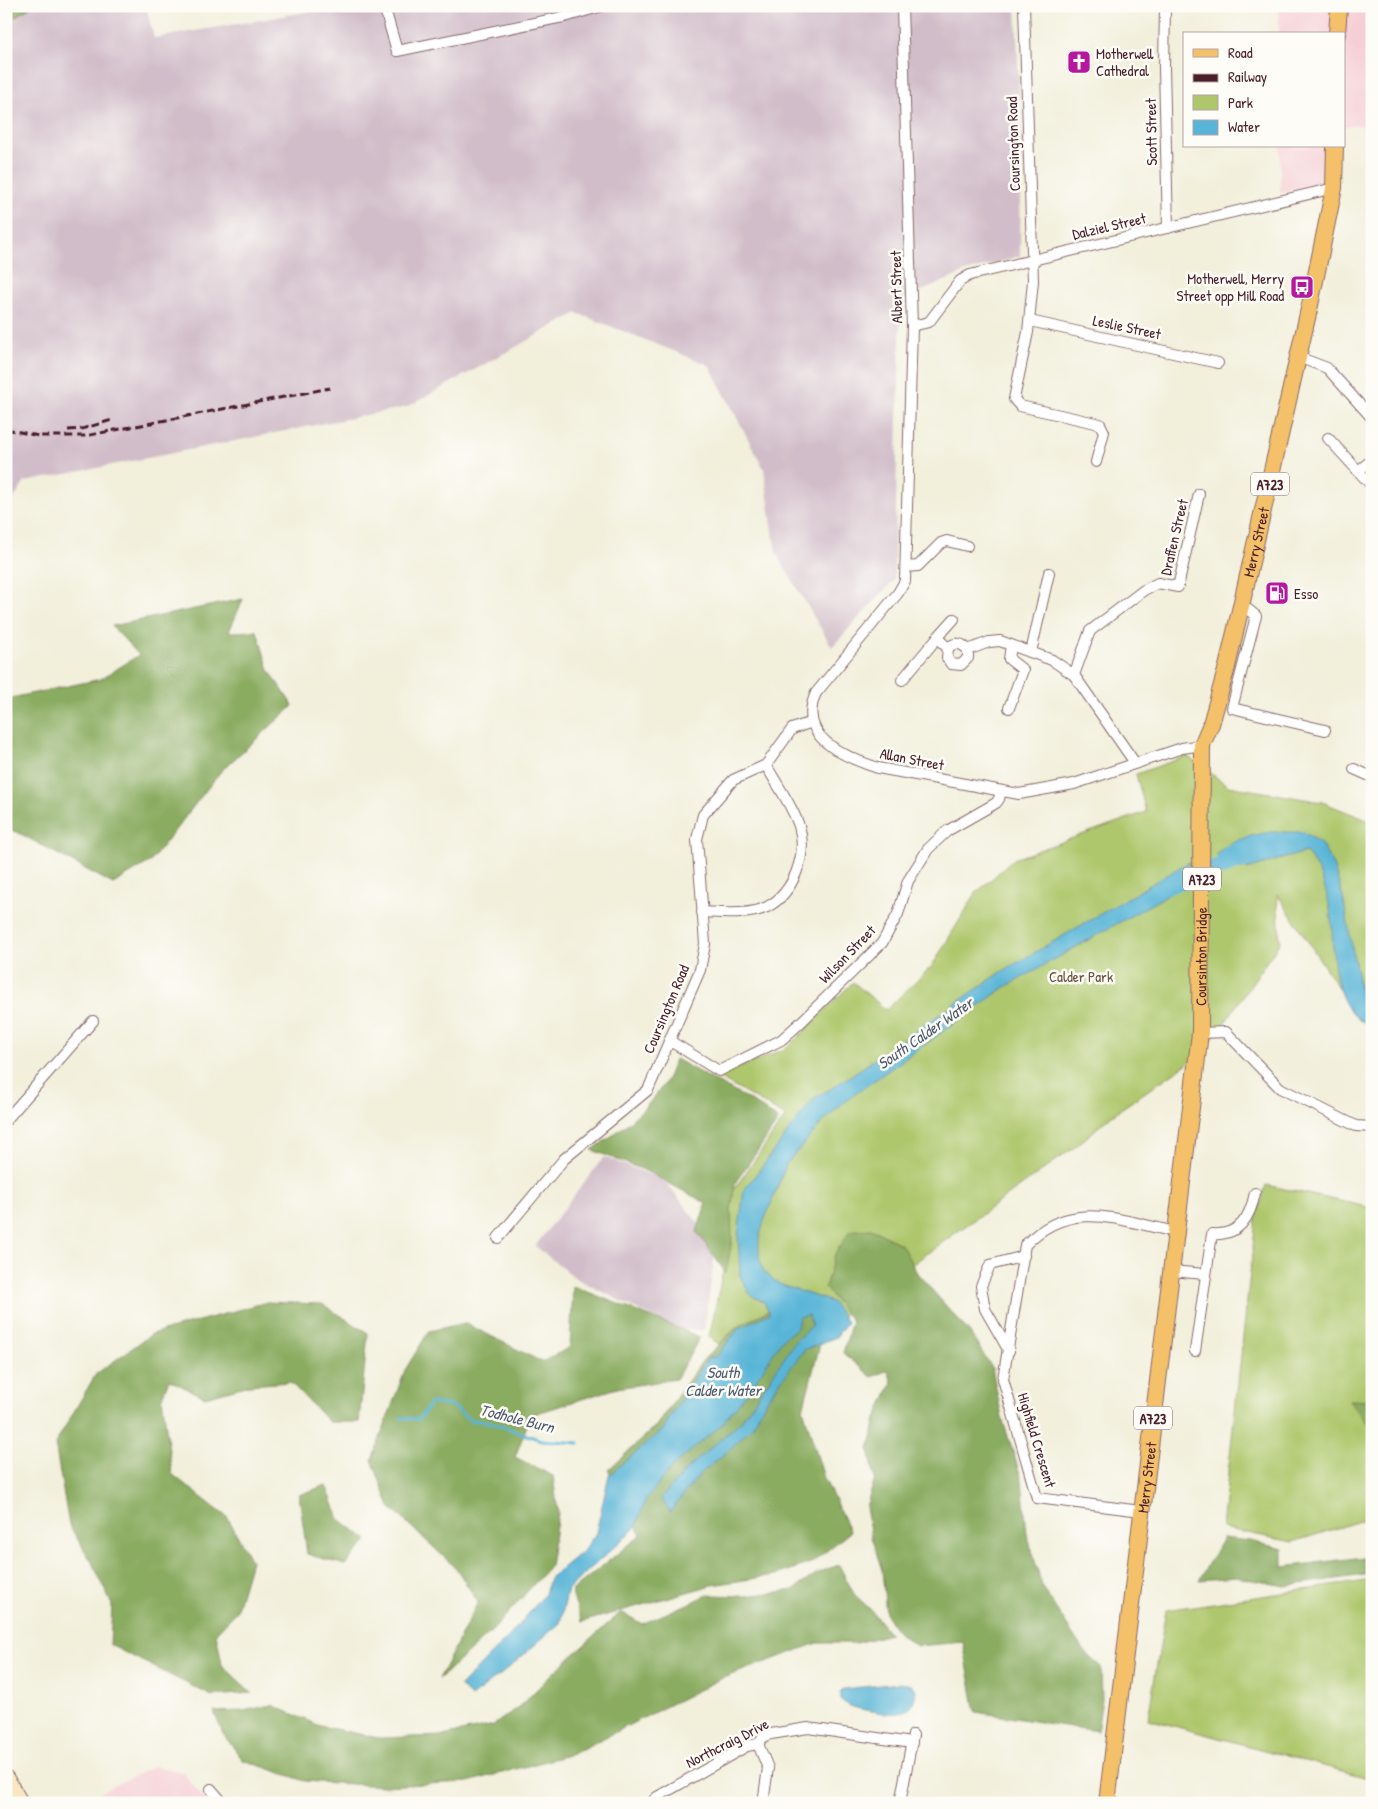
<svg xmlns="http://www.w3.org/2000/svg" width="1378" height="1809" font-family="'Patrick Hand',sans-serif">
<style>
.built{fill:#f6cfd6}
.industrial{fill:#d1bdc9}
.green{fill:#aec76c;stroke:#7c734c}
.forest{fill:#8aac60;stroke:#6a6646}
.water{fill:#59b5d7;stroke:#526a81}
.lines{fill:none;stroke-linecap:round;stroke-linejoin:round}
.stream{stroke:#59b5d7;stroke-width:3}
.river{stroke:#59b5d7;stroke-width:18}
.street-casing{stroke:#856869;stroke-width:12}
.secondary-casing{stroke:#856869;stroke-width:17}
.primary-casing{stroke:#856869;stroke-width:18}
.street{stroke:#fff;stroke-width:10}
.secondary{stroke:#fbe6c3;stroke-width:15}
.primary{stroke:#f4c16a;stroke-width:16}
.rail{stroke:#4a1f2b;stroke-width:3;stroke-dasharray:8 4;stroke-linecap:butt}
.labels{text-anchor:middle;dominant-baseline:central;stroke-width:5;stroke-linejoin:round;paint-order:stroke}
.shield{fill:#fdfcf7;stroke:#806168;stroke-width:1}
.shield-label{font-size:14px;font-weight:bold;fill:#4a1f2b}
.poi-label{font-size:15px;fill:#4a1f2b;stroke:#fdfcf7;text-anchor:start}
.street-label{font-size:15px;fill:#4a1f2b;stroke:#fdfcf7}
.park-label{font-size:15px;fill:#68513e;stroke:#fdfcf7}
.water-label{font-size:16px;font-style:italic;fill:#505b70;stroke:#fdfcf7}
</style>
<rect width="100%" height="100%" fill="#fdfcf7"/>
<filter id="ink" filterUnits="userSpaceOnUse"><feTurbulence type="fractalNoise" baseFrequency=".02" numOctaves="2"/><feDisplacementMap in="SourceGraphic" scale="10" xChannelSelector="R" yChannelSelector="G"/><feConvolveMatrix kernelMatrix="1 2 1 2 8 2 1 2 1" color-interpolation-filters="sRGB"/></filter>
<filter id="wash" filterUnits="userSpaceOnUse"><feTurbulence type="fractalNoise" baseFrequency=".0096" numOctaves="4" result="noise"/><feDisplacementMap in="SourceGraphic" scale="20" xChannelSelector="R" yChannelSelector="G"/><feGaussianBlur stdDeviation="1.12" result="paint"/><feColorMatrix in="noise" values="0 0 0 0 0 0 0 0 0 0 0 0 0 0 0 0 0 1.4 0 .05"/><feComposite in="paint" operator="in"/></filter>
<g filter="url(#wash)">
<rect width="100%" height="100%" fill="#f2efdb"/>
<!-- built -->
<g class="built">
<path d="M1279 6H1372V125L1344 126V34H1279Z"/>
<path d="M1280 146H1328L1329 180 1280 193Z"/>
<path d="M155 1766 182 1772 207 1803H78Z"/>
</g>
<!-- industrial -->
<g class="industrial">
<path d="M6 6H146L154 38 342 6H1016L1021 143 1020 256 963 273 901 300 894 580 832 647 776 553 764 469 709 365 577 313 407 407 25 482 6 510Z"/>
<path d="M604 1157 664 1180 716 1246 704 1330H679L577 1279 535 1246Z"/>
</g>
<!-- green -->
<g class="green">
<path d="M1187 756 1228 786 1322 802 1372 822V1012L1360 1021 1277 894 1280 942 1226 1021 1198 1056 1112 1115 1075 1147 846 1312 783 1389 709 1337 726 1257 723 1205 786 1116 717 1077 787 1048 853 982 886 1010 932 966 976 893 1014 859 1146 812 1136 774Z"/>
<path d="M1266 1185 1372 1208V1517L1293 1542 1222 1528 1256 1219Z"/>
<path d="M1372 1580V1779L1148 1719 1166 1610Z"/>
</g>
<!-- forest -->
<g class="forest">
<path d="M6 6H28L29 8 6 23Z"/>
<path d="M243 599 229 632 257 631 269 670 293 706 221 771 151 861 113 884 17 832 6 829V699L101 679 139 655 112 626Z"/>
<path d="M675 1059 751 1101 779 1120 735 1183 731 1210 732 1240 726 1273 697 1232 706 1203 644 1170 592 1150C618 1132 646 1111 664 1084 669 1077 672 1067 675 1059Z"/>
<path d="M871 1229 901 1244 917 1273 970 1333 992 1368 1002 1418 1022 1480 1027 1534 1043 1589 1085 1653 1101 1667 1102 1699 1097 1731 976 1712 963 1642 917 1646 898 1633 886 1614 882 1570 871 1537 866 1507 875 1479 869 1450 876 1419 892 1383 888 1370 872 1377 843 1353 852 1321 825 1288 834 1256 850 1231Z"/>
<path d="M573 1286 700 1337 676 1379 617 1388 531 1415 515 1457 553 1476 558 1513 550 1566 493 1630 439 1679 478 1602 456 1568 390 1507 372 1460 405 1370 429 1331 465 1323 542 1362 570 1347Z"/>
<path d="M786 1301 825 1325 803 1409 824 1478 850 1532 813 1562 776 1575 712 1585 582 1622 571 1591 641 1535 608 1470 656 1426 703 1360 737 1327Z"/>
<path d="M267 1302 322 1304 368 1333 359 1422H329L290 1382 249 1385 205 1397 169 1380 162 1397 172 1474 228 1518 251 1561 236 1612 216 1633 222 1665 252 1693 212 1696 110 1645 112 1605 93 1564 69 1525 55 1444 96 1374 152 1334Z"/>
<path d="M1349 1400 1372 1401V1428H1371Z"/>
<path d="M326 1485 339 1519 368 1540 345 1565 307 1554 299 1495Z"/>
<path d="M1223 1538 1250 1541 1283 1549V1567L1372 1556V1574L1285 1586 1236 1577 1199 1580Z"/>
<path d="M839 1565 854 1594 870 1609 890 1634 856 1643H817L720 1679 572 1754 468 1782 382 1786 305 1781 243 1760 223 1734 214 1712 243 1711 272 1705 320 1726 379 1738 443 1736 494 1725 522 1704 553 1673 621 1612 642 1624 708 1595 746 1596 793 1590 819 1572Z"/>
</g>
<!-- water -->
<g class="water">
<path d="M1272 832H1304L1321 844 1333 865 1343 897 1360 990 1372 1011V1026C1326 1009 1336 947 1330 909 1326 888 1319 868 1306 852L1250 868 1222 871 1217 853C1233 839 1252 835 1272 832Z"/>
<path d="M1189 862 1185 885 1004 988 844 1102 821 1124 787 1163 763 1224 759 1240V1257L764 1272 779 1284 832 1302 847 1322 836 1337 804 1350 768 1398 752 1427 728 1451 700 1474 670 1512 661 1498 687 1469 741 1421 797 1339 812 1326 808 1315 799 1317 797 1328 782 1340 751 1388 721 1425 672 1467 646 1500 635 1528 568 1589 560 1623 504 1672 471 1697 460 1686 512 1633 545 1594 550 1578 584 1550 596 1533 609 1475 664 1429 671 1415 708 1358 716 1357 738 1329 770 1313 763 1301 751 1296 740 1276 738 1235 744 1190 815 1097 834 1087 1003 971Z"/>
<path d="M900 1683 912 1685 916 1690C914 1718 893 1715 872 1711 859 1709 850 1708 840 1699V1693L844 1689Z"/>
</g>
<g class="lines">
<!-- stream -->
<path class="stream" d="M401 1418 419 1419 431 1403 452 1406 470 1420 490 1422 541 1440 579 1443"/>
<!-- river -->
<path class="river" d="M1165 886 1242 859"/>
</g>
</g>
<g filter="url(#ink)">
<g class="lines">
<!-- street casing -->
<g class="street-casing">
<g id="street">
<path d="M384 6 397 51 568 16 602 6"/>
<path d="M902 6 912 326 905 581 898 593 816 693C796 737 844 757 878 768L1019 794 1074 784 1182 748 1202 745"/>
<path d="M1024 6 1033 281 1028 332 1014 399 1020 406 1100 424 1104 432 1096 462"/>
<path d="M1165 6 1164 68 1168 228"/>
<path d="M1030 321 1218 363"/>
<path d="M912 326 929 322 960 281 970 275 1334 188"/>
<path d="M1298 357 1327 368 1372 418"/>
<path d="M1328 438 1372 486"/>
<path d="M1358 471 1372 460"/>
<path d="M906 567 918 566 941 543 947 541 967 546"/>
<path d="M1241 604 1256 616 1232 708 1325 730"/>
<path d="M948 648 937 638 954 619"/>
<path d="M968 650C962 643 955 641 948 648L947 658 951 664 961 665 968 658V650L989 642 1000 641 1052 660 1074 675 1135 763"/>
<path d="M1031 652 1049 573"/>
<path d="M1074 675 1090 631 1144 590 1158 583 1178 587 1199 494"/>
<path d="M902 680 937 638"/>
<path d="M1009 708 1023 670 1009 659 1011 645"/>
<path d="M1354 769 1372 777"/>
<path d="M702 912C723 913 748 916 767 907 794 893 808 854 799 826 792 805 777 785 766 765"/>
<path d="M1200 1033 1226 1032 1280 1088 1356 1126 1372 1127"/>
<path d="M670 1041 719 1071 781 1040 799 1024 882 943 898 914 908 881 928 849 947 831 996 803 999 799 1001 791"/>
<path d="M6 1120 93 1021"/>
<path d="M498 1238 564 1159 648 1090 700 970 705 944 697 839 703 815 733 780 766 765 792 729 812 722"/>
<path d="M1171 1271 1205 1274"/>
<path d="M1009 1351 985 1309 981 1286 990 1265 1024 1256"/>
<path d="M1195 1351 1212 1234C1240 1236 1250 1217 1255 1193"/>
<path d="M1141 1511 1037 1498 1003 1379 1025 1245C1071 1197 1120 1221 1176 1232"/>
<path d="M758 1744 768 1768 763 1803"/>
<path d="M211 1789 223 1803"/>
<path d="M651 1803 657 1797 747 1746 758 1744 763 1737 771 1734 808 1728 912 1743"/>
<path d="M900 1803 913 1735"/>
</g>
</g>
<!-- secondary casing -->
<g class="secondary-casing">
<path id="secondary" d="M6 1778 21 1803"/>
</g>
<!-- primary casing -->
<g class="primary-casing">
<g id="primary">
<path d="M1337 34 1339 6"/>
<path id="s1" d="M1107 1803 1200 1033 1202 745 1211 724 1227 667 1310 305 1334 188 1335 146"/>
</g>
</g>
<!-- street -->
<use href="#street" class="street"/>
<!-- secondary -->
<use href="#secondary" class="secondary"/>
<!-- primary -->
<use href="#primary" class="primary"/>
<!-- rail -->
<g class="rail">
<path d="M6 429 38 436H85L330 388"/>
<path d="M68 430 82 429 112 420"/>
</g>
</g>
</g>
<!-- icons -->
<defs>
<g id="church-square" transform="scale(1.25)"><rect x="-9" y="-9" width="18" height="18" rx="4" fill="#b5179e" stroke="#fdfcf7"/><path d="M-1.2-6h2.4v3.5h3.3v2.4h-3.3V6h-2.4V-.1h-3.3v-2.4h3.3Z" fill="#fff"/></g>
<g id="bus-square" transform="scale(1.25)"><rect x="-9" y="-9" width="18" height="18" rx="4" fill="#b5179e" stroke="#fdfcf7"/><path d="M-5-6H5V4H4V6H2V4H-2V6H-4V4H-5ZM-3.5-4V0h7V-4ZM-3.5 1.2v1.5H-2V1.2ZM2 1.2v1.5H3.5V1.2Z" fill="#fff"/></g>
<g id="fuel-square" transform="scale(1.25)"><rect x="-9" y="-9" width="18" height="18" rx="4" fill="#b5179e" stroke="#fdfcf7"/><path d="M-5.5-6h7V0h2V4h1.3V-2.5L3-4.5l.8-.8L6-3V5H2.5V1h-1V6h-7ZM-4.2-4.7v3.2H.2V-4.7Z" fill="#fff"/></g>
</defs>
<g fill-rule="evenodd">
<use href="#church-square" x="1079" y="62"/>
<use href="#bus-square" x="1302" y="287"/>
<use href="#fuel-square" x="1277" y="593"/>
</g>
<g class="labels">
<!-- shield labels -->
<g class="shield">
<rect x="1251" y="472.5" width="38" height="23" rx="4"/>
<rect x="1183" y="867.5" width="38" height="23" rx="4"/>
<rect x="1134" y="1406.5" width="38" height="23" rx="4"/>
</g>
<g class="shield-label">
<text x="1270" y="484">A723</text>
<text x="1202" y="879">A723</text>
<text x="1153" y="1418">A723</text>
</g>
<!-- poi labels -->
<g class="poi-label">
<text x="1096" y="53">Motherwell<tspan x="1096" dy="17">Cathedral</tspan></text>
<text x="1284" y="278" text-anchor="end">Motherwell, Merry<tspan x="1284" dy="17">Street opp Mill Road</tspan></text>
<text x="1294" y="593">Esso</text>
</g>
<!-- street labels -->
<g class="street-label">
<text transform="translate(1151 132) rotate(-91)">Scott Street</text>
<text transform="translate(1013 144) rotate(-92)">Coursington Road</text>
<text transform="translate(1109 226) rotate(-13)">Dalziel Street</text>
<text transform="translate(896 287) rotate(-91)">Albert Street</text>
<text transform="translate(1127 327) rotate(12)">Leslie Street</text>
<text transform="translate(1174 537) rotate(-77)">Draffen Street</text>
<text stroke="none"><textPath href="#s1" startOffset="1274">Merry Street</textPath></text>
<text transform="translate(912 759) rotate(11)">Allan Street</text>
<text transform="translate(847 954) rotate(-46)">Wilson Street</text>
<text stroke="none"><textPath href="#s1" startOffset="852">Coursinton Bridge</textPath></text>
<text transform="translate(666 1009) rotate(-67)">Coursington Road</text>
<text transform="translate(1037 1440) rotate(73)">Highfield Crescent</text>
<text stroke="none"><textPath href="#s1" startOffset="328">Merry Street</textPath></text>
<text transform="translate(727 1743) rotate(-27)">Northcraig Drive</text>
</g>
<!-- park labels -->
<g class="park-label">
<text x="1081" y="976">Calder Park</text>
</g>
<!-- water labels -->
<g class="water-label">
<text transform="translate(925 1033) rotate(-35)">South Calder Water</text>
<text x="723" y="1372">South<tspan x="723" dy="18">Calder Water</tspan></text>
<text transform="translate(517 1418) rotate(14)">Todhole Burn</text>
</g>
</g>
<!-- margin -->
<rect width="1378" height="1809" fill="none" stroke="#fdfcf7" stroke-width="25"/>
<!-- legend -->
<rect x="1183" y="32" width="162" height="115" fill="#fdfcf7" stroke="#b5a4a5"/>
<rect x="1193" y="49" width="25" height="8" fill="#f4c16a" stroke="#b5a4a5"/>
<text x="1228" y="58" font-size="15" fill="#4a1f2b">Road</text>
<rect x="1193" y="74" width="25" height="8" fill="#4a1f2b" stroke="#b5a4a5"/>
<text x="1228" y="82" font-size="15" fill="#4a1f2b">Railway</text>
<rect x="1193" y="95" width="25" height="15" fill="#aec76c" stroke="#b5a4a5"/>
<text x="1228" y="108" font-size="15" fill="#4a1f2b">Park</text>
<rect x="1193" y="120" width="25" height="15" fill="#59b5d7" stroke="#b5a4a5"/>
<text x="1228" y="132" font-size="15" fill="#4a1f2b">Water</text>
</svg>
